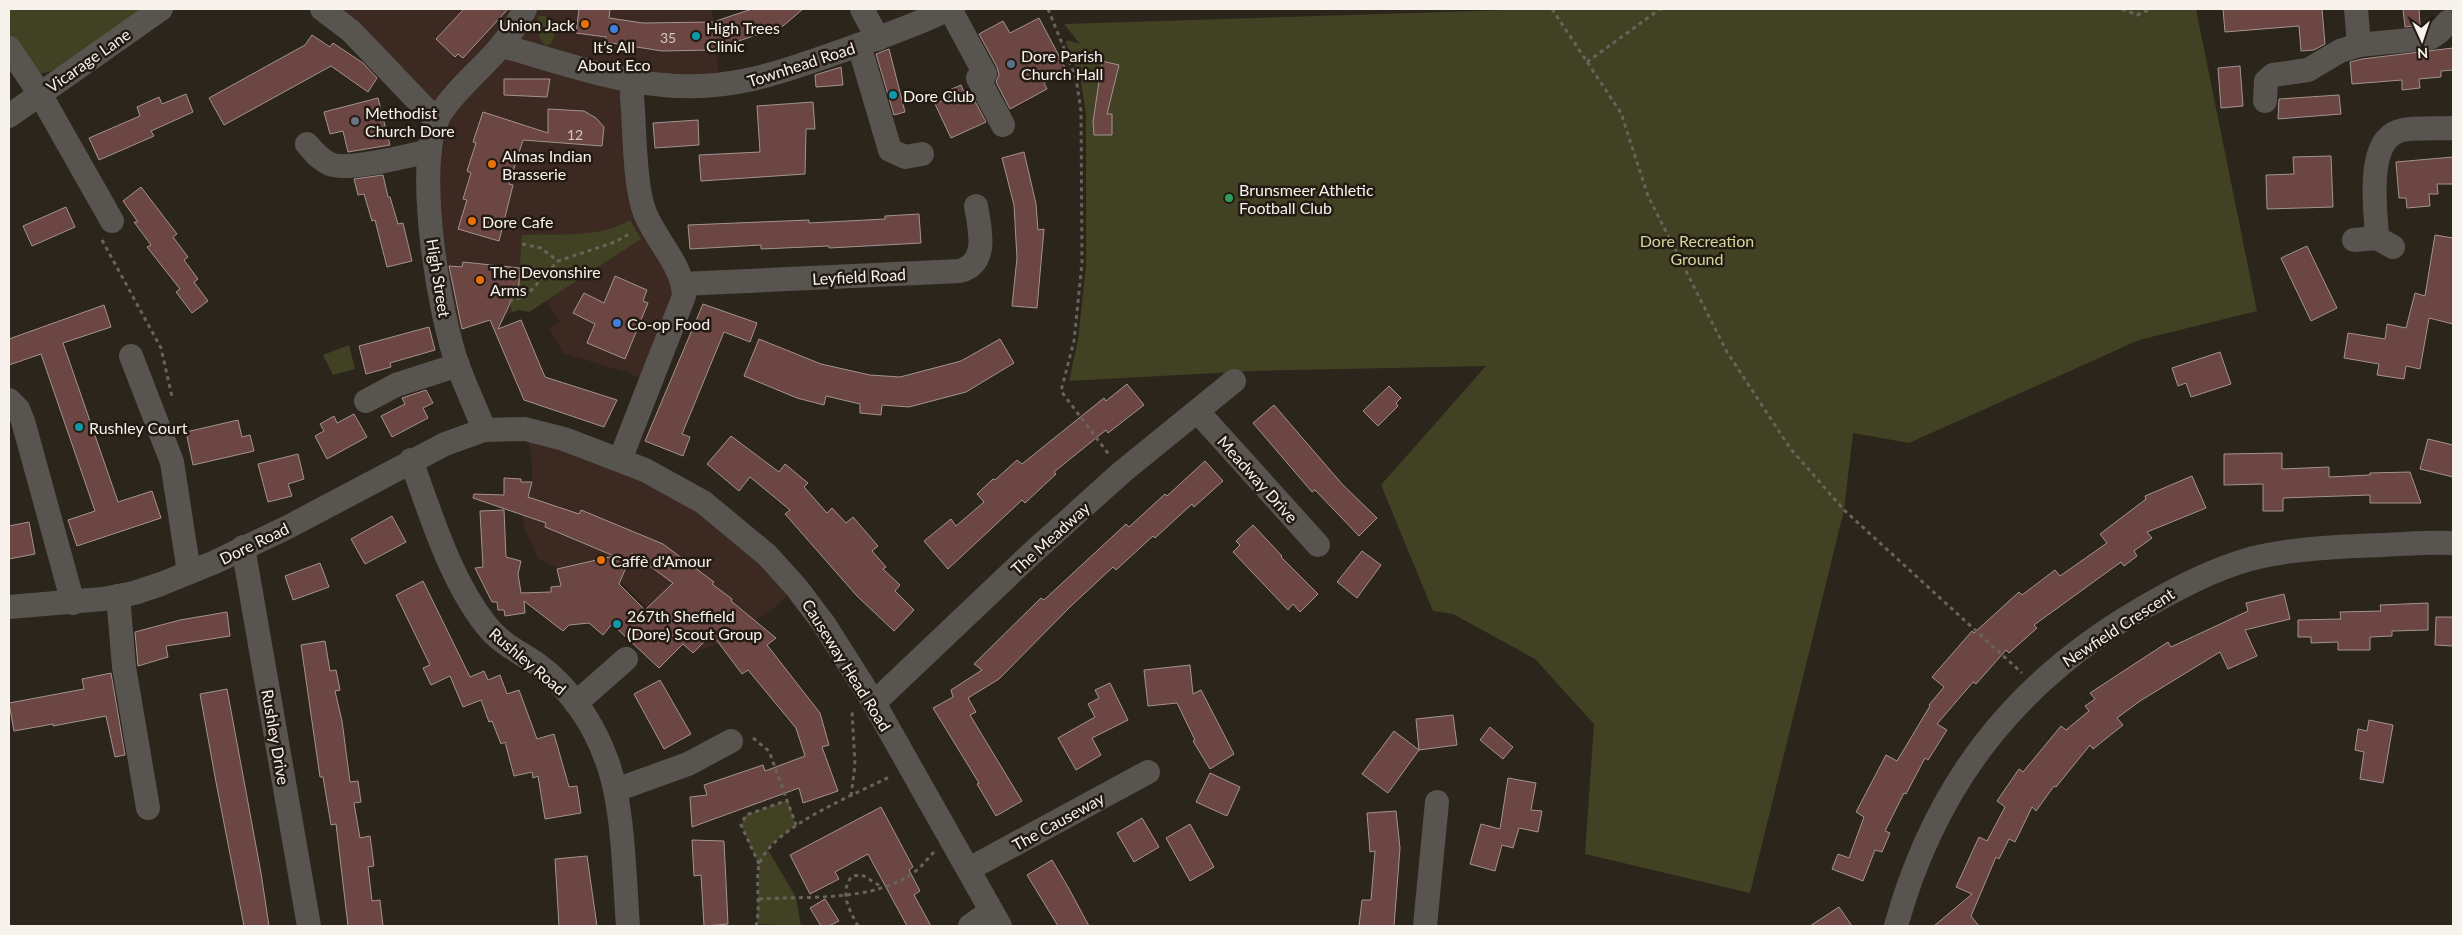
<svg xmlns="http://www.w3.org/2000/svg" width="2462" height="935" font-family="Lato,sans-serif">
<style>
.commercial{fill:#3b2922}
.green{fill:#404223}
.building{fill:#6b4643;stroke:#a39391;fill-rule:evenodd}
.lines{fill:none;stroke-linecap:round;stroke-linejoin:round}
.path{stroke:#69635b;stroke-width:3;stroke-dasharray:4 4;stroke-linecap:butt}
.minor{stroke:#585550;stroke-width:24}
.food-dot{fill:#e8710a;stroke:#231b13;stroke-width:2}
.shop-dot{fill:#3f7fe0;stroke:#231b13;stroke-width:2}
.culture-dot{fill:#0f9aa8;stroke:#231b13;stroke-width:2}
.service-dot{fill:#5c6f8a;stroke:#231b13;stroke-width:2}
.worship-dot{fill:#6b7280;stroke:#231b13;stroke-width:2}
.leisure-dot{fill:#2e9e5b;stroke:#231b13;stroke-width:2}
.labels{text-anchor:middle;dominant-baseline:central;stroke-width:5;stroke-linejoin:round;paint-order:stroke}
.number-label{font-size:14px;fill:#d5c7c2}
.poi-label{font-size:16px;fill:#f8f2ec;stroke:#231b13;text-anchor:start}
.street-label{font-size:16px;fill:#f8f2ec;stroke:#231b13}
.park-label{font-size:16px;fill:#d2d799;stroke:#231b13}
</style>
<rect width="100%" height="100%" fill="#2c251c"/>
<!-- commercial -->
<g class="commercial">
<path d="M333 9H712L720 86 633 81 640 198 683 284 649 383 629 373 563 353 549 328 560 321 546 301 529 312 519 310 458 331 443 237 431 226 437 121Z"/>
<path d="M525 429 645 470 796 587 779 604 731 638 693 653 621 582 612 580 607 589 538 559 526 532 522 515 532 482 531 453Z"/>
</g>
<!-- green -->
<g class="green">
<path d="M9 9H147C127 22 59 77 39 73L9 38Z"/>
<path d="M1540 9H2196L2257 311 2139 340 1909 443 1853 433 1844 510 1750 893 1585 854 1594 724 1535 659 1453 614 1433 611 1381 485 1486 366 1252 371 1069 381 1078 340 1086 266V114L1081 81 1066 43 1067 40 1080 44 1064 24Z"/>
<path d="M539 16H545L557 29 551 44 545 46C538 35 534 28 539 16Z"/>
<path d="M630 220 641 239 529 312 519 310 512 312 508 298 519 276 522 235C557 233 599 239 630 220Z"/>
<path d="M349 345 355 369 333 375 323 355Z"/>
<path d="M788 800 796 825 773 843 768 850 796 897 801 926 757 924 759 865 741 825 746 815Z"/>
</g>
<!-- building -->
<g class="building">
<path d="M464 9H508L463 58 458 54 455 57 436 39Z"/>
<path d="M579 9H610L609 18 643 23 713 22 752 9H803L783 26 712 50 662 51 605 42 606 37 576 33Z"/>
<path d="M2223 9H2322L2325 44 2314 50 2301 51 2299 26 2225 32Z"/>
<path d="M2403 9H2419L2420 25 2405 27Z"/>
<path d="M1039 18 1067 71 1044 83 1047 89 1010 109 996 82 999 75 997 67 979 34 1003 21 1010 33Z"/>
<path d="M312 35 330 47 333 43 363 63 377 78 368 92 331 66 224 125 209 98 305 45Z"/>
<path d="M2453 48V70L2441 71V77L2419 79 2420 88 2402 90V80L2352 84 2350 62 2362 59Z"/>
<path d="M889 49 905 112 894 115 876 54Z"/>
<path d="M1102 61 1119 65 1107 114H1112V135H1094L1093 122Z"/>
<path d="M2240 66 2243 106 2221 108 2218 68Z"/>
<path d="M841 67 843 85 816 87 815 75Z"/>
<path d="M504 79H550L547 97 504 95Z"/>
<path d="M961 85 964 92 969 90 986 122 951 138 935 104 950 97 947 91Z"/>
<path d="M186 94 193 112 151 131 154 136 99 160 89 138 140 116 137 107 159 97 162 104Z"/>
<path d="M2339 95 2341 114 2278 119 2279 99Z"/>
<path d="M378 98 390 145 348 152 343 131 330 134 324 112Z"/>
<path d="M813 102 815 129H806L805 174 701 181 699 155 760 152 757 106Z"/>
<path d="M548 109 584 111 596 118 604 127 602 146 523 140 509 184 513 185 499 241 458 229 467 200 463 199 471 173 467 171 476 143 473 142 483 112 548 133Z"/>
<path d="M698 120 699 145 655 148 653 123Z"/>
<path d="M1024 152 1036 204 1038 230 1044 229 1037 308 1012 306 1017 258 1014 205 1002 158Z"/>
<path d="M2331 156 2333 207 2267 209 2266 175 2294 174 2293 157Z"/>
<path d="M2453 157V184H2437L2438 194H2429L2430 206 2407 208 2406 198H2399L2396 162Z"/>
<path d="M383 175 388 197H390L398 224 403 223 412 261 387 267 375 220 372 221 364 194 358 195 354 179Z"/>
<path d="M141 187 177 234 173 237 188 257 184 260 198 279 194 282 208 301 192 313 176 292 180 289 147 247 151 245 134 222H138L123 201Z"/>
<path d="M66 207 75 227 32 246 23 226Z"/>
<path d="M919 214 921 243 829 248V246L761 249V245L690 249 688 225 809 220V223L885 219V216Z"/>
<path d="M2435 235 2453 238V324L2429 318 2420 369 2406 366 2404 379 2377 375 2379 364 2344 358 2348 333 2385 339 2387 324 2406 328 2415 293 2425 296Z"/>
<path d="M2307 246 2337 308 2311 321 2281 258Z"/>
<path d="M463 262 520 268 519 284 498 329 521 320 545 377 617 400 604 427 524 400 490 320 462 329 449 266 462 267Z"/>
<path d="M615 276 647 290 643 301 648 303 625 359 587 343 595 324 573 313 584 293 604 303Z"/>
<path d="M703 304 757 323 750 342 724 332 682 434 690 437 683 456 645 441Z"/>
<path d="M104 305 111 327 63 343 118 502 152 491 161 518 77 546 68 520 95 511 41 354 9 365V339Z"/>
<path d="M429 327 435 350 390 363 391 367 366 374 359 346Z"/>
<path d="M759 339 821 364 870 375 900 377 961 361 1000 339 1014 363 966 392 909 407 882 405 881 415 860 413V404L826 396 824 405 797 398 744 376Z"/>
<path d="M2220 352 2231 384 2191 397 2186 383 2178 386 2172 368Z"/>
<path d="M1127 384 1144 405 1108 433 1106 430 1054 472 1056 474 1025 503 1022 500 948 569 924 541 951 519 956 526 984 502 977 494 993 479 995 480 1017 460 1022 464 1104 398 1106 401Z"/>
<path d="M1389 386 1401 398 1396 403 1398 406 1378 426 1363 411Z"/>
<path d="M426 390 433 403 423 408 428 418 392 437 381 416 405 404 402 398Z"/>
<path d="M1274 405 1342 484 1377 518 1359 536 1315 490 1312 492 1253 423Z"/>
<path d="M354 414 367 437 327 459 315 436 324 431 320 424 334 416 337 423Z"/>
<path d="M238 420 242 437 250 435 254 451 193 465 186 432Z"/>
<path d="M731 436 779 472 785 464 808 483 804 487 827 513 832 508 846 523 853 517 878 546 872 551 886 567 883 569 900 585 895 591 914 610 894 631 857 596 785 514 790 510 750 477 739 491 707 464Z"/>
<path d="M2428 439 2453 445V477L2420 469Z"/>
<path d="M2282 453V469L2329 467V477L2370 475V473L2410 472 2421 503H2370V495L2283 498V511H2263V484L2224 485V454Z"/>
<path d="M298 454 304 479 288 484 292 496 268 502 258 464Z"/>
<path d="M1205 461 1223 481 1194 507 1192 504 1155 538 1153 536 1116 570 1113 567 1070 607 999 679 968 698 976 712 970 715 1022 801 996 816 977 784 979 783 933 708 953 697 951 690 982 670 974 664 1041 598 1044 600 1126 524 1129 527 1165 494 1167 496Z"/>
<path d="M2192 476 2206 508 2147 532 2152 538 2134 551 2137 556 2124 566 2121 562 2034 625 2037 628 2009 653 2006 650 1976 684 1973 682 1937 724 1947 730 1928 760 1925 758 1906 794 1904 793 1885 831 1890 833 1882 852 1875 850 1863 881 1832 869 1838 854 1849 858 1864 817 1856 812 1886 755 1897 761 1930 706 1929 705 1944 687 1932 677 1972 631 1974 633 2019 592 2022 595 2055 570 2060 576 2107 543 2100 534 2146 499 2145 496Z"/>
<path d="M504 478 521 479V482H532L528 497 579 514 581 510 663 544 714 582 712 584 732 599 731 601 776 638 767 645 820 713 829 745 822 747 838 791 803 803 799 788 692 827 690 797 707 795 704 785 763 765 765 771 805 756 796 728 748 670 742 674 712 634 693 653 683 644 659 668 612 624 603 635 589 623 569 625 563 631 524 601 525 613 505 616 504 610H498L497 602H492L475 568 483 567 480 511 504 510 506 557 521 561 518 574 521 593 551 592V587L561 586 557 569 614 556 545 527 546 523 473 498 474 494 504 495ZM632 553 673 583 645 610 619 584Z"/>
<path d="M392 516 406 542 365 564 351 539Z"/>
<path d="M29 522 35 554 9 559V526Z"/>
<path d="M1253 525 1282 556 1281 557 1318 594 1300 612 1293 604 1288 610 1233 552 1240 545 1236 541Z"/>
<path d="M1362 551 1381 565 1357 598 1337 582Z"/>
<path d="M320 563 329 587 293 600 285 576Z"/>
<path d="M423 581 470 677 484 671 488 680 500 675 507 694 519 690 537 739 554 734 569 787 577 786 581 813 545 819 538 776 533 778 532 772 514 776 505 742 501 744 492 721 489 722 481 700 463 707 450 676 431 685 423 668 430 665 396 595Z"/>
<path d="M2284 594 2290 619 2245 630 2257 656 2228 669 2220 652 2140 701 2117 718 2123 725 2093 749 2090 745 2056 787 2054 786 2036 811 2032 807 2015 842 2009 839 1999 859 1996 857 1971 916 1979 926H1934L1972 894 1956 887 1979 837 1987 841 2005 807 1997 801 2019 769 2023 772 2061 726 2066 730 2089 711 2085 706 2095 699 2090 693 2168 642 2171 647 2248 611 2246 603Z"/>
<path d="M2428 603V630L2392 631V636L2370 637V650H2338V642L2311 643V637H2298V620L2341 619 2340 612 2381 611 2380 605Z"/>
<path d="M227 612 230 636 166 646 168 657 138 666 135 632 180 620Z"/>
<path d="M2436 617H2453V646L2435 645Z"/>
<path d="M325 641 330 671 336 670 340 690 335 691 342 721 350 782 358 781 361 802 354 803 360 838 370 836 374 866 368 867 372 901 380 900 383 926H348L336 824 331 825 323 777H320L301 645Z"/>
<path d="M1190 665 1193 694 1201 690 1234 754 1210 769 1193 741 1195 740 1177 703 1148 706 1144 670Z"/>
<path d="M111 673 125 755 115 757 106 716 53 726V724L14 731 9 703 84 689 82 679Z"/>
<path d="M660 680 691 734 664 749 634 694Z"/>
<path d="M1110 683 1128 720 1092 738 1101 755 1076 770 1058 738 1095 717 1088 704 1099 698 1095 690Z"/>
<path d="M227 689 261 873 269 926H244L216 782 200 694Z"/>
<path d="M1453 715 1457 745 1419 750 1388 793 1362 774 1394 731 1419 750 1416 719Z"/>
<path d="M2369 720 2393 725 2383 783 2360 779 2364 752 2355 750 2358 729 2367 731Z"/>
<path d="M1490 727 1513 747 1503 759 1480 740Z"/>
<path d="M1210 773 1240 787 1227 816 1196 802Z"/>
<path d="M1508 778 1536 783 1531 810 1542 811 1538 832 1519 828 1513 848 1502 845 1495 871 1470 864 1481 824 1500 829Z"/>
<path d="M881 807 913 867 909 870 920 891 914 895 931 926H907L868 854 835 872 839 879 810 894 790 855Z"/>
<path d="M1396 811 1400 848 1394 926H1359L1362 900H1371L1375 851 1370 852 1367 813Z"/>
<path d="M1142 818 1159 847 1134 862 1117 833Z"/>
<path d="M1190 824 1214 867 1190 881 1166 838Z"/>
<path d="M692 840 724 841 728 924 704 926 701 875 694 876Z"/>
<path d="M587 856 597 926H559L555 859Z"/>
<path d="M1052 860 1068 887 1089 926H1058L1027 875Z"/>
<path d="M825 899 839 921 829 926H821L810 908Z"/>
<path d="M1839 907 1852 926H1810Z"/>
</g>
<g class="lines">
<!-- path -->
<g class="path">
<path d="M1048 9 1076 78 1081 111 1082 263 1074 341 1061 391 1110 456"/>
<path d="M1552 9 1621 113 1648 196 1727 352 1790 448 1844 510 2022 673"/>
<path d="M2122 9 2137 15 2151 9"/>
<path d="M1587 62 1660 9"/>
<path d="M102 240 161 348 172 397"/>
<path d="M522 244 541 248 558 261 615 242 631 233"/>
<path d="M509 301 526 296 558 261"/>
<path d="M753 738 769 751 796 825"/>
<path d="M851 796 855 765 852 710"/>
<path d="M759 864 741 825 746 815 788 800"/>
<path d="M759 899C807 896 873 902 913 873 921 868 928 858 935 851"/>
<path d="M756 926C761 908 755 879 759 865 771 827 857 794 891 776"/>
<path d="M858 926C849 909 839 893 852 876L862 875 882 887"/>
</g>
<!-- minor -->
<g class="minor">
<path d="M322 9 351 31 437 121"/>
<path d="M862 9 878 39"/>
<path d="M950 9 985 74 978 78 1003 125"/>
<path d="M2356 9 2359 45"/>
<path d="M859 45 890 150 905 157 922 154"/>
<path d="M502 46C554 60 609 80 663 85 731 92 785 71 847 49 882 37 916 25 949 9"/>
<path d="M9 48 40 94 112 221"/>
<path d="M2265 101 2266 81 2273 75 2308 70 2340 51 2359 45 2430 38 2439 32 2448 22"/>
<path d="M9 116 161 9"/>
<path d="M307 144C314 152 320 160 330 164 347 172 410 155 430 151"/>
<path d="M2354 240 2377 238"/>
<path d="M2393 247 2377 238C2376 210 2364 137 2403 130 2419 127 2437 129 2453 128"/>
<path d="M683 284 960 271C989 263 980 229 976 206"/>
<path d="M131 356 172 462 189 572"/>
<path d="M9 400 18 409 23 421 73 603"/>
<path d="M366 401 396 385 458 365"/>
<path d="M1198 412 1318 545"/>
<path d="M484 430C476 408 466 388 458 366 439 314 416 174 436 122 446 98 483 68 500 47 510 36 518 22 525 9"/>
<path d="M411 460C431 515 450 579 486 625 500 643 519 652 537 664 570 688 594 724 607 761 624 807 624 876 628 926"/>
<path d="M620 460 684 296C683 265 656 241 645 213 634 185 635 129 632 97L633 81"/>
<path d="M243 547 309 926"/>
<path d="M118 596 124 667 148 808"/>
<path d="M9 607 103 599 134 593 161 584 215 562 288 527 445 444 484 430 525 429 564 439 645 470 703 502 767 555 796 587 824 624 874 703 1000 926"/>
<path d="M576 703 626 659"/>
<path d="M874 703 1031 554 1122 472 1234 381"/>
<path d="M616 790 688 764 731 741"/>
<path d="M969 869 1148 772"/>
<path d="M970 926 991 911"/>
<path d="M1425 926 1437 802"/>
<path d="M1896 926C1935 785 2014 683 2141 609 2176 589 2211 570 2250 559 2293 548 2338 547 2381 545 2405 544 2429 542 2453 543"/>
</g>
</g>
<!-- markers -->
<g class="food-dot">
<circle cx="585" cy="24" r="5"/>
<circle cx="492" cy="164" r="5"/>
<circle cx="472" cy="221" r="5"/>
<circle cx="480" cy="280" r="5"/>
<circle cx="601" cy="560" r="5"/>
</g>
<g class="shop-dot">
<circle cx="614" cy="29" r="5"/>
<circle cx="617" cy="323" r="5"/>
</g>
<g class="culture-dot">
<circle cx="696" cy="36" r="5"/>
<circle cx="893" cy="95" r="5"/>
<circle cx="79" cy="427" r="5"/>
<circle cx="617" cy="624" r="5"/>
</g>
<circle class="service-dot" cx="1011" cy="64" r="5"/>
<circle class="worship-dot" cx="355" cy="121" r="5"/>
<circle class="leisure-dot" cx="1229" cy="198" r="5"/>
<g class="labels">
<!-- number labels -->
<g class="number-label">
<text x="668" y="37">35</text>
<text x="575" y="134">12</text>
</g>
<!-- poi labels -->
<g class="poi-label">
<text x="575" y="24" text-anchor="end">Union Jack</text>
<text x="706" y="27">High Trees<tspan x="706" dy="18">Clinic</tspan></text>
<text x="614" y="46" text-anchor="middle">It’s All<tspan x="614" dy="18">About Eco</tspan></text>
<text x="1021" y="55">Dore Parish<tspan x="1021" dy="18">Church Hall</tspan></text>
<text x="903" y="95">Dore Club</text>
<text x="365" y="112">Methodist<tspan x="365" dy="18">Church Dore</tspan></text>
<text x="502" y="155">Almas Indian<tspan x="502" dy="18">Brasserie</tspan></text>
<text x="1239" y="189">Brunsmeer Athletic<tspan x="1239" dy="18">Football Club</tspan></text>
<text x="482" y="221">Dore Cafe</text>
<text x="490" y="271">The Devonshire<tspan x="490" dy="18">Arms</tspan></text>
<text x="627" y="323">Co-op Food</text>
<text x="89" y="427">Rushley Court</text>
<text x="611" y="560">Caffè d'Amour</text>
<text x="627" y="615">267th Sheffield<tspan x="627" dy="18">(Dore) Scout Group</tspan></text>
</g>
<!-- street labels -->
<g class="street-label">
<text transform="translate(88 60) rotate(-35)">Vicarage Lane</text>
<text transform="translate(801 64) rotate(-18)">Townhead Road</text>
<text transform="translate(859 276) rotate(-3)">Leyfield Road</text>
<text transform="translate(439 278) rotate(81)">High Street</text>
<text transform="translate(1258 479) rotate(48)">Meadway Drive</text>
<text transform="translate(1050 538) rotate(-42)">The Meadway</text>
<text transform="translate(254 543) rotate(-26)">Dore Road</text>
<text transform="translate(2118 627) rotate(-33)">Newfield Crescent</text>
<text transform="translate(528 661) rotate(40)">Rushley Road</text>
<text transform="translate(847 665) rotate(58)">Causeway Head Road</text>
<text transform="translate(276 737) rotate(80)">Rushley Drive</text>
<text transform="translate(1058 821) rotate(-29)">The Causeway</text>
</g>
<!-- park labels -->
<g class="park-label">
<text x="1697" y="240">Dore Recreation<tspan x="1697" dy="18">Ground</tspan></text>
</g>
</g>
<!-- border -->
<rect width="2462" height="935" fill="none" stroke="#f8f2ec" stroke-width="20"/>
<!-- north arrow -->
<g transform="translate(2422 40) rotate(177)" stroke="#231b13" stroke-width="4" paint-order="stroke">
<path d="M0-4L9 19L0 12L-9 19Z" fill="#f8f2ec"/>
<text y="-8" font-size="14" font-weight="bold" text-anchor="middle" fill="#f8f2ec">N</text>
</g>
</svg>
